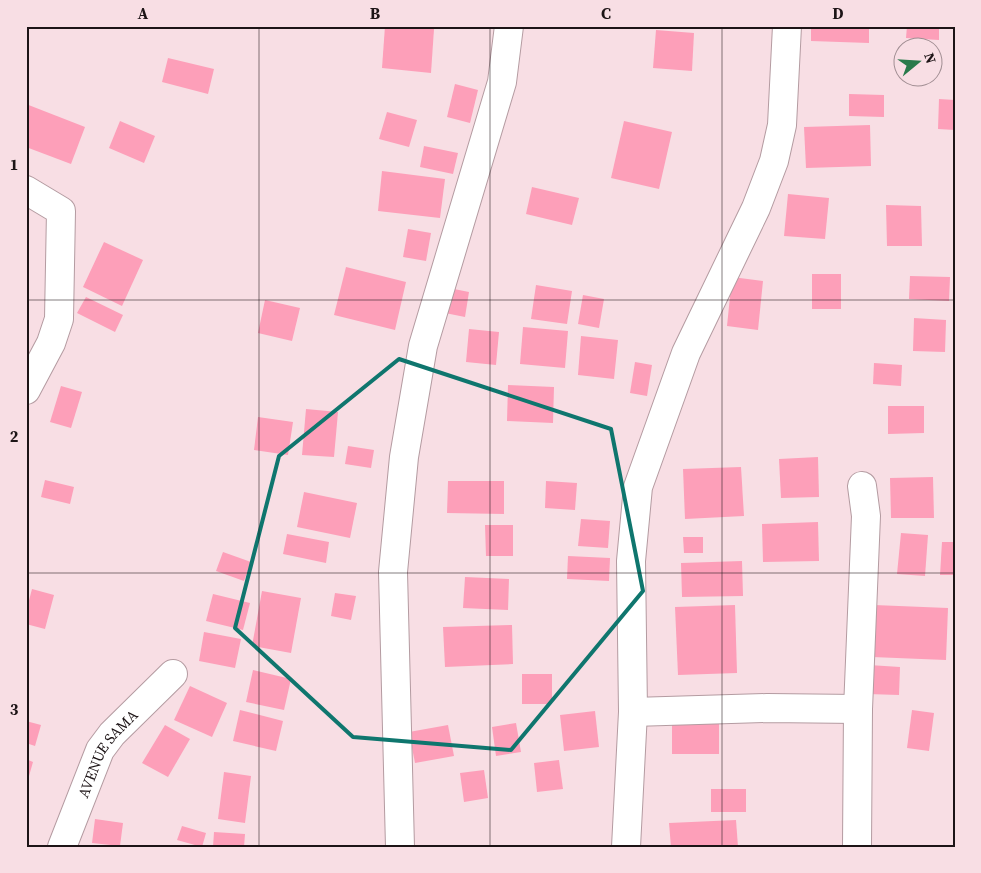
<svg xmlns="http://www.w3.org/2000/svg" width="981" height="873" font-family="'Source Serif 4',serif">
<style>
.building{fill:#fd9fb9}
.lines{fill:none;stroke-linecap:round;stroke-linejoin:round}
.minor-casing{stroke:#b49ba1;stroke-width:30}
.minor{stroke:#fff;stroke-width:28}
.marked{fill:none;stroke:#0f766e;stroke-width:4;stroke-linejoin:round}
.grid{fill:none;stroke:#1d1416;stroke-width:1;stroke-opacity:0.55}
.labels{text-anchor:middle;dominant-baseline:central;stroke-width:4;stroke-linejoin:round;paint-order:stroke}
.street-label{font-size:15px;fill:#1d1416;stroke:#f8dee4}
.neatline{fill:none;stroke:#1d1416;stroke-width:2}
.grid-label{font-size:16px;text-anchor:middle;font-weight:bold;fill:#1d1416}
</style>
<rect width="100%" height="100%" fill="#f8dee4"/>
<!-- building -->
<g class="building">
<path d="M385 26 434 29 431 73 382 68Z"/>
<path d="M811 26H869V43L811 41Z"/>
<path d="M907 26H939V40L906 38Z"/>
<path d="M656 30 694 33 692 71 653 68Z"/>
<path d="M168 58 214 69 208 94 162 82Z"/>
<path d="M455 84 478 90 470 123 447 117Z"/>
<path d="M849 94 884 95V117L849 116Z"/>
<path d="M939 99 955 100V130L938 129Z"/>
<path d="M26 104 85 127 71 164 26 147Z"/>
<path d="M387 112 417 120 409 147 379 139Z"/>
<path d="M120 121 155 136 144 163 109 148Z"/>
<path d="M624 121 672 132 659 189 611 178Z"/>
<path d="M870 125 871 166 806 168 804 127Z"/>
<path d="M424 146 458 153 453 174 420 167Z"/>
<path d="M382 171 445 179 440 218 378 211Z"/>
<path d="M532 187 579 198 572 225 526 214Z"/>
<path d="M788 194 829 198 825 239 784 236Z"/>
<path d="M886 205 921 206 922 246H887Z"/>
<path d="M408 229 431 233 426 261 403 257Z"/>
<path d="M104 242 143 260 122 306 83 287Z"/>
<path d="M346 267 406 282 395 330 334 315Z"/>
<rect x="812" y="274" width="29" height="35"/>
<path d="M910 276 950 277 949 301 909 299Z"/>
<path d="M732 277 763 281 758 330 727 326Z"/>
<path d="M536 285 572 291 567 324 531 319Z"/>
<path d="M449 288 469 292 465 317 445 313Z"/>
<path d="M583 295 604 299 599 328 578 324Z"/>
<path d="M86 297 123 315 115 332 77 313Z"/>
<path d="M265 300 300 308 292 341 258 333Z"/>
<path d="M914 318 946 320 945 352 913 351Z"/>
<path d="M523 327 568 331 565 368 520 364Z"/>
<path d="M469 329 499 332 496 365 466 362Z"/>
<path d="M581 336 618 340 614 379 578 375Z"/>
<path d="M635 362 652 365 647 396 630 393Z"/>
<path d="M874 363 902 365 901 386 873 384Z"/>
<path d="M508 385 554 387 553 423 507 421Z"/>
<path d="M61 386 82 392 71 428 50 422Z"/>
<path d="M888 406H924V433L888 434Z"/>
<path d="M306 409 338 412 334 457 302 455Z"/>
<path d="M258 417 293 422 288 455 254 450Z"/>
<path d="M348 446 374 450 371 468 345 464Z"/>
<path d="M818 457 819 497 781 498 779 459Z"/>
<path d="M741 467 744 516 685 519 683 469Z"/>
<path d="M933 477 934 518H891L890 478Z"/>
<path d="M45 480 74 487 70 504 41 497Z"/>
<path d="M448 481H504V514L447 513Z"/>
<path d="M546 481 577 483 575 510 545 508Z"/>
<path d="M304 492 357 503 350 538 297 527Z"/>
<path d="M581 519 610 521 608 548 578 546Z"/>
<path d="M818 522 819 561 763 562 762 524Z"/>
<path d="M485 525H513V556H486Z"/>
<path d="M901 533 928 535 925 576 897 574Z"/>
<path d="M287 534 329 542 326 563 283 554Z"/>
<path d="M683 537H703V553H684Z"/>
<path d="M942 542H955V575H940Z"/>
<path d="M223 552 251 562 244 581 216 571Z"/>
<path d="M568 556 610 558 609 581 567 579Z"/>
<path d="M742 561 743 596 682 597 681 563Z"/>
<path d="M465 577 509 579 508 610 463 608Z"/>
<path d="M32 589 54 595 45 629 26 624V612Z"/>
<path d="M262 591 301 598 291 653 252 646Z"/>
<path d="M335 593 356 596 351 620 331 616Z"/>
<path d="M213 594 250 603 243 630 206 621Z"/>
<path d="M735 605 737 673 678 675 675 607Z"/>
<path d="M874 605 948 608 946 660 872 657Z"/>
<path d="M512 625 513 664 445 667 443 627Z"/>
<path d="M204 632 241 639 235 668 199 661Z"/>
<path d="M869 665 900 667 899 695 867 694Z"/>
<path d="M253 670 291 679 284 710 246 702Z"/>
<rect x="522" y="674" width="30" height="30"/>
<path d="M190 686 227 703 212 737 174 720Z"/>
<path d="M240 710 283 721 276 751 233 741Z"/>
<path d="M912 710 934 713 929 751 907 748Z"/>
<path d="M595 711 599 747 564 751 560 715Z"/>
<rect x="672" y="719" width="47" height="35"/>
<path d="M26 721 41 725 35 746 26 743Z"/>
<path d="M516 723 521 752 496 756 492 727Z"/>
<path d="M165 725 190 739 168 777 142 763Z"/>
<path d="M448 725 454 756 415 763 409 732Z"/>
<path d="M26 759 33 762 27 783H26Z"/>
<path d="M559 760 563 789 537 792 534 763Z"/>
<path d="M484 770 488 798 464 802 460 773Z"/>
<path d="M224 772 251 776 245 823 218 819Z"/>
<rect x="711" y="789" width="35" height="23"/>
<path d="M95 819 123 823 120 846 92 843Z"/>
<path d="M736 820 738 847H671L669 823Z"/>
<path d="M182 826 206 833 202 847 177 840Z"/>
<path d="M214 832 245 834 244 847H213Z"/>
</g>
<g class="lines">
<!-- minor casing -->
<g class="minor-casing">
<g id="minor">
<path d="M26 190 61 211 59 319 51 343 26 390"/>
<path d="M633 712 767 708 858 709"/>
<path id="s1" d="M62 847 100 750 112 734 173 674"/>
<path d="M400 847 393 572 404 457 423 346 502 82 509 26"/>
<path d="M626 847 633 712 631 561 638 487 686 353 756 208 774 161 782 125 787 26"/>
<path d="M857 847 858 709 866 516 862 486"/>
</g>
</g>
<!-- minor -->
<use href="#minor" class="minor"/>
</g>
<!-- marked area -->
<path class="marked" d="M399 359 611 429 643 591 511 750 353 737 235 628 279 456Z"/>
<!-- grid -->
<path class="grid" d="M259 26V847M490 26V847M722 26V847M26 300H955M26 573H955"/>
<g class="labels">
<!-- street labels -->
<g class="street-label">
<text stroke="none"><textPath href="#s1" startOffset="105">AVENUE SAMA</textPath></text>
</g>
</g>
<!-- border -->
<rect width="981" height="873" fill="none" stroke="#f8dee4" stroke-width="55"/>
<!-- north arrow -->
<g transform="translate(918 62) rotate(72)"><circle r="24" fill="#f8dee4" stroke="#a08d92"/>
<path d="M0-4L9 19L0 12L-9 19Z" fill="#297a4b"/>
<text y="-8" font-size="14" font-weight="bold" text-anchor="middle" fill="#1d1416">N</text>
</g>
<rect x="28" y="28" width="926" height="818" class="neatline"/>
<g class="grid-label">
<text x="143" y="19">A</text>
<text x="375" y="19">B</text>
<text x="606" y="19">C</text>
<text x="838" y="19">D</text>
<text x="14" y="170">1</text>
<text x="14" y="442">2</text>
<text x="14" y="715">3</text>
</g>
</svg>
